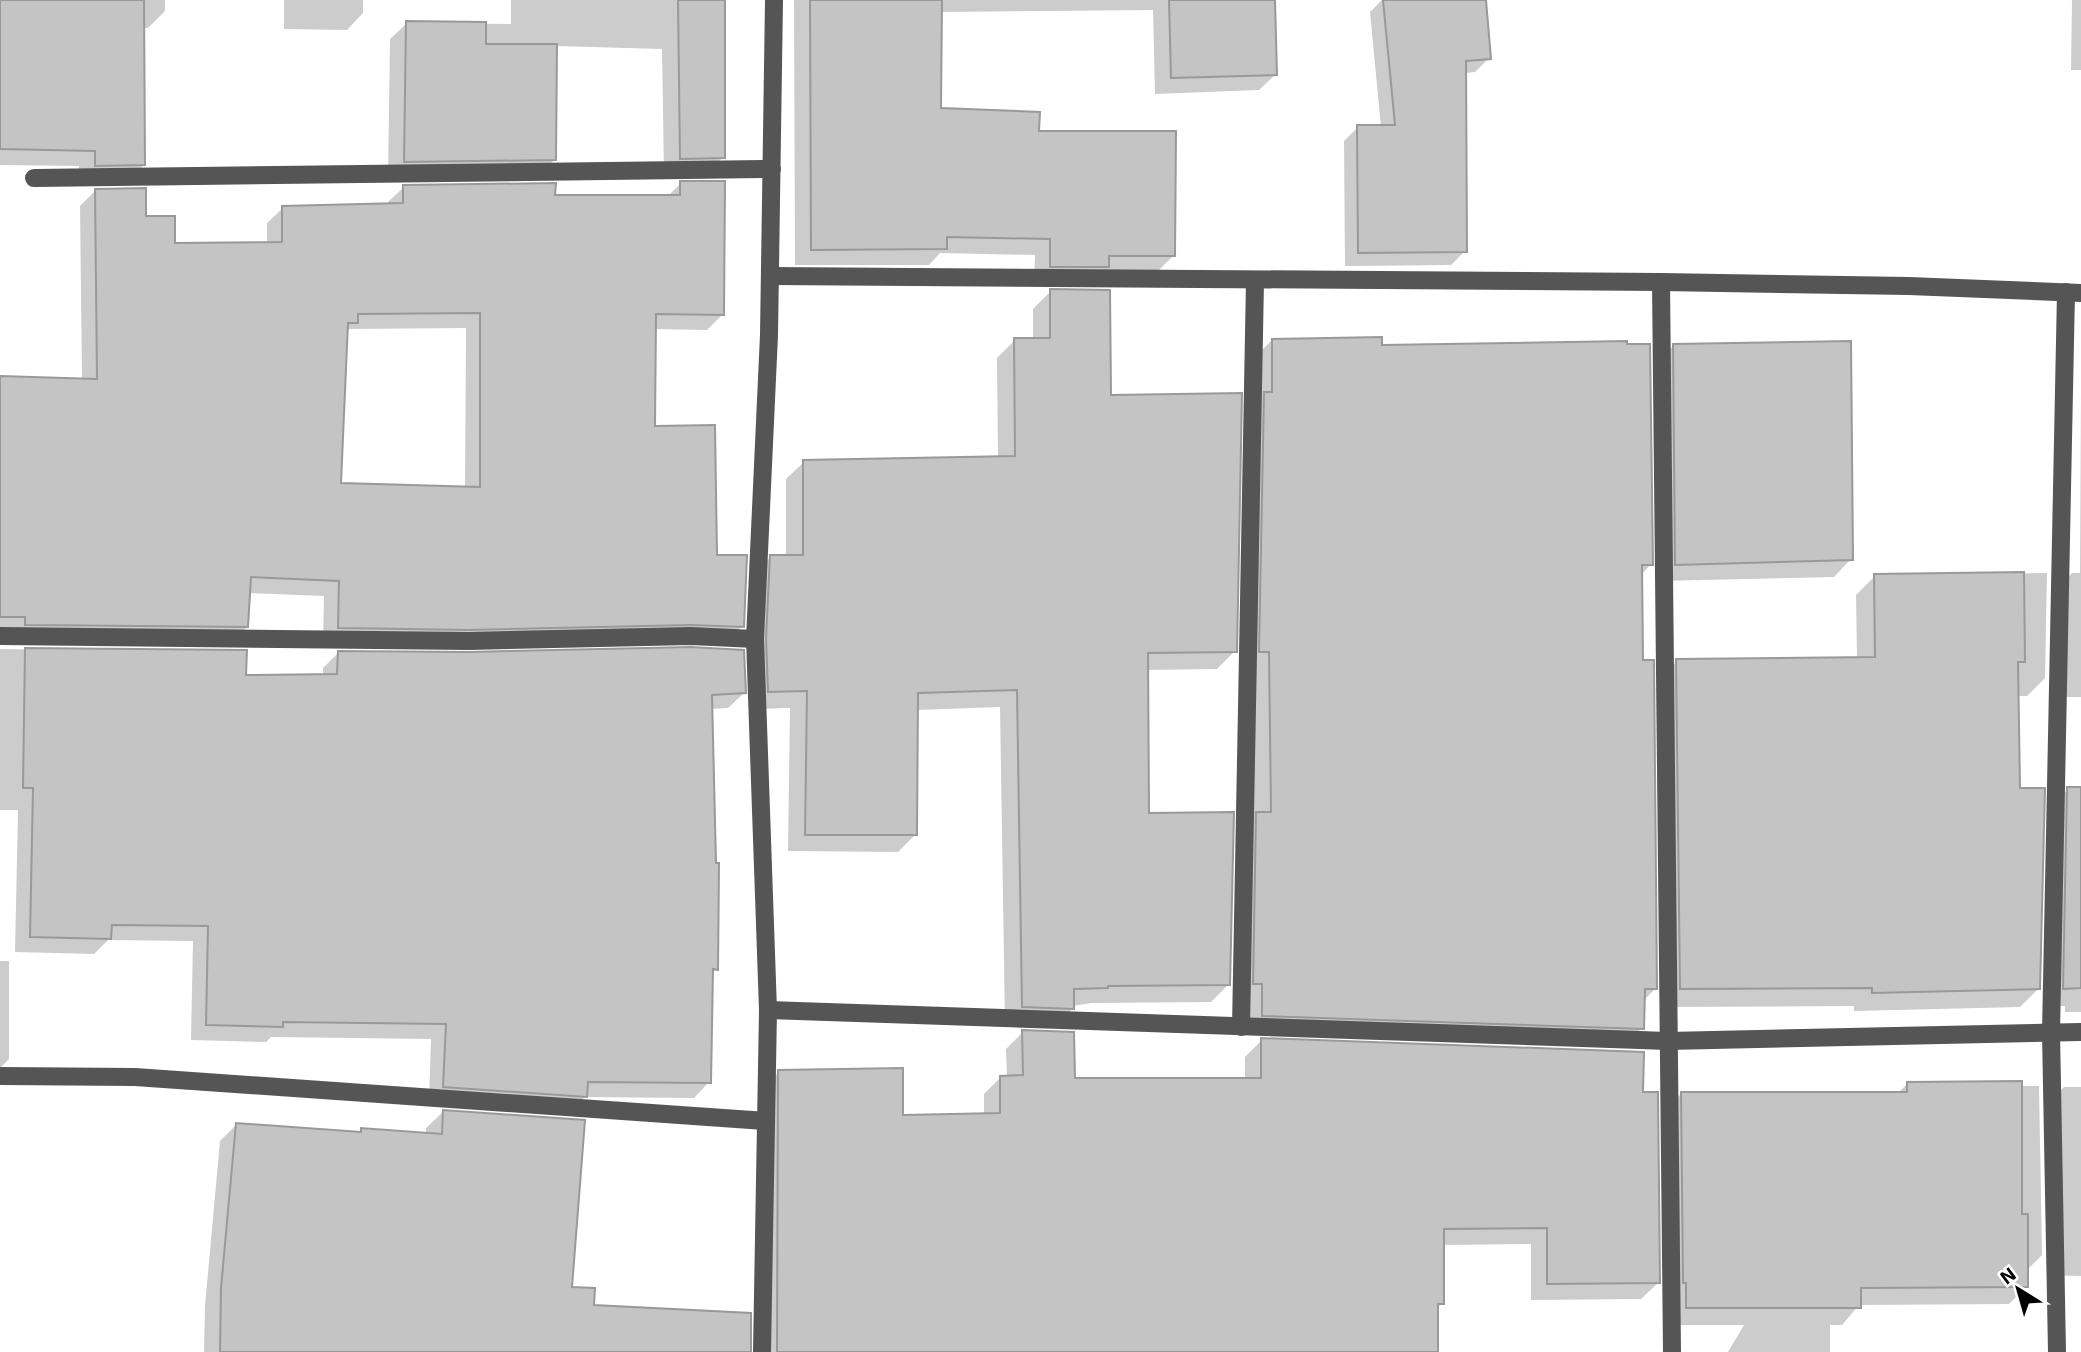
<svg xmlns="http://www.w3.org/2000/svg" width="2081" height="1352" font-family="'Exo 2',sans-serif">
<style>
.shadow{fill:#0003;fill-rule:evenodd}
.building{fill:#c4c4c4;stroke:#999;stroke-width:2;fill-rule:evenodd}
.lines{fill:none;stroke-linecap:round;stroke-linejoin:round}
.minor{stroke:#555;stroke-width:18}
</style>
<rect width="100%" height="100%" fill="#fff"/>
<!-- shadow -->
<g class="shadow">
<path d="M0 0H165V11L148 28H142L144 165 127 181 79 182V166L0 165Z"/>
<path d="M284 0H363V13L347 30 284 29Z"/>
<path d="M511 0H724L723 157 707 174H664L662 49 556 46 554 160 538 176 388 178 390 39 407 23 511 24Z"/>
<path d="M794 0H1273L1276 74 1259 90 1155 94 1153 10 941 12 939 110 1038 133 1174 255 1157 272 1034 282 1035 255 940 253 929 265H795Z"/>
<path d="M1382 0H1484L1489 58 1475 72 1465 73V251L1451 265 1345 266 1344 141 1358 127H1381L1370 12Z"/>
<path d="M2072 0H2081V70H2071Z"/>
<path d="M681 183 723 314 707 330 654 329V428L715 557 742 626 727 642 323 643 324 596 248 593 247 627 231 642 0 640V378L82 381 80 206 96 190 144 218 173 245 267 244V223L283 208 388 206V202L404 187 554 197H667ZM466 328 465 488 339 485 346 332 349 329Z"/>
<path d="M1051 291 1109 397 1235 651 1217 669 1146 670 1148 815 1229 984 1211 1002 1091 1003 1073 1006V1008L1055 1026 1005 1024 1000 707 916 710 915 835 898 852 788 851 790 708 751 709 753 574 771 557H786V479L804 462 998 458 997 358 1015 340H1033V309Z"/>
<path d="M1272 340 1380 347 1651 564 1641 575V661L1655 989 1643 1001 1642 1028 1624 1046 1244 1033 1239 832 1254 817 1252 669 1254 358Z"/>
<path d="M1674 345 1851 559 1834 577 1659 581 1656 363Z"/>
<path d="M2081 391V697H2052L2054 592 2072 573H2080Z"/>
<path d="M2047 573 2045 678 2027 696H2017L2018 790 2039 988 2020 1007 1854 1011V1006L1662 1007 1658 680 1677 661 1857 659 1856 595 1875 576Z"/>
<path d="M0 649 246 652 245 677 323 676V668L338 653 744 693 728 708 711 709 717 969 711 974 709 1082 694 1098 585 1097 569 1112 429 1102 431 1039 271 1037 266 1042 191 1040 193 941 108 940 94 954 15 952 18 810H0Z"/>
<path d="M2068 789H2081V1012H2065V1006H2046L2050 807Z"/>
<path d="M0 961H9V1059L0 1068Z"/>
<path d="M1023 1032 1073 1080H1245V1057L1262 1040 1642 1094 1658 1283 1641 1299 1531 1300V1244L1442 1245V1303L1436 1309V1352H757L762 1088 779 1072 901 1117 984 1115V1094L1001 1077H1007L1006 1049Z"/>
<path d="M1908 1083 2039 1086 2042 1255 2027 1270V1286L2009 1304 1859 1305 1842 1325H1830V1352H1728L1744 1325H1669L1664 1111 1681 1094 1898 1093Z"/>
<path d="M2064 1087H2081V1276L2047 1275 2044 1107Z"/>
<path d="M443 1112 570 1289 592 1307 749 1352H204L205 1306 220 1141 236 1125 358 1133 362 1130 426 1135V1128Z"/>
</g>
<!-- building -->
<g class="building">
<path d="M0 0H144L145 165 95 166V151L0 149Z"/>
<path d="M678 0H725V158L680 159Z"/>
<path d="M810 0H942L941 108 1040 112 1039 131H1176L1175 256H1109V267H1050V239L947 237V249L811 250Z"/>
<path d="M1169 0H1275L1277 75 1171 78Z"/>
<path d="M1383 0H1486L1491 59 1466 61 1467 252 1358 253 1357 125H1395Z"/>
<path d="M406 21 486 22V44H557L556 160 404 162Z"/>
<path d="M680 181H725L724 315 656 314 655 426 715 425 717 555H747L744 627 691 625 469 630 338 628 339 581 251 577 248 627 25 625V617H0V376L97 379 95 189 146 188V216H175V243L282 242V206L403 203V185L556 183 555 195H680ZM480 313V487L341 483 348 323H358V314Z"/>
<path d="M1050 289 1110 290 1111 395 1242 393 1237 652 1148 653 1149 813 1234 812 1230 985 1108 986V988L1074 989V1009L1022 1007 1017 690 918 693 917 835H805L807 691 768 692 766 639 770 555H803V460L1015 456 1014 338H1050Z"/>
<path d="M1382 337V345L1627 341V344H1650L1653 565H1642L1643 660H1654L1657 989H1645L1644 1029 1262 1016V984H1253L1256 812H1271L1269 652H1259L1264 392H1272V339Z"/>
<path d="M1851 341 1853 560 1675 565 1673 344Z"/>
<path d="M2024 572 2025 662H2018L2020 788H2045L2040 989 1872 993V988L1680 989 1676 659 1875 657 1874 574Z"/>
<path d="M691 647 744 650 746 693 712 695 716 863H719L718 970 713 969 711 1083 588 1082 587 1097 443 1087 446 1024 283 1022V1027L206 1025 208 926 112 925 111 939 30 937 33 788H23L25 648 247 650 246 675 337 674 338 651 469 652Z"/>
<path d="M2067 787H2081V988L2063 989Z"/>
<path d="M1022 1030 1074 1032 1075 1078H1261V1038L1644 1052 1643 1092H1658L1660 1283 1547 1284V1228L1444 1229V1304H1438V1352H777L778 1070 903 1068V1115L1000 1113V1076L1023 1075Z"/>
<path d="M2022 1081V1214H2028V1287L1861 1288V1308H1686V1283H1683L1681 1092H1907V1082Z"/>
<path d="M443 1110 585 1120 572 1287 595 1288 594 1305 751 1313V1352H220L221 1288 236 1123 361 1132V1128L442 1134Z"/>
</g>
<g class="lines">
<!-- minor -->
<g class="minor">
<path d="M34 178 772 169"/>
<path d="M771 276 1661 282 1909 286 2081 293"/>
<path d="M1661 282 1672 1352"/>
<path d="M0 636 469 641 691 636 755 639"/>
<path d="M768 1010 1668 1041 2081 1032"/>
<path d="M1241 1027 1255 281"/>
<path d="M0 1076 135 1077 766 1121"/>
<path d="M762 1352 768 1010 755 639 769 335 774 0"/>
<path d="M2057 1352 2051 1032 2066 292"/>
</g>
</g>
<!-- north arrow -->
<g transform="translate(2018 1289) rotate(323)" stroke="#ffffff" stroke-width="5" paint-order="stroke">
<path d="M0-5L12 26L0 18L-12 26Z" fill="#000000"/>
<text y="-10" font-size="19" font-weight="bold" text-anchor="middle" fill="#000000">N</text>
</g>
</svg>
